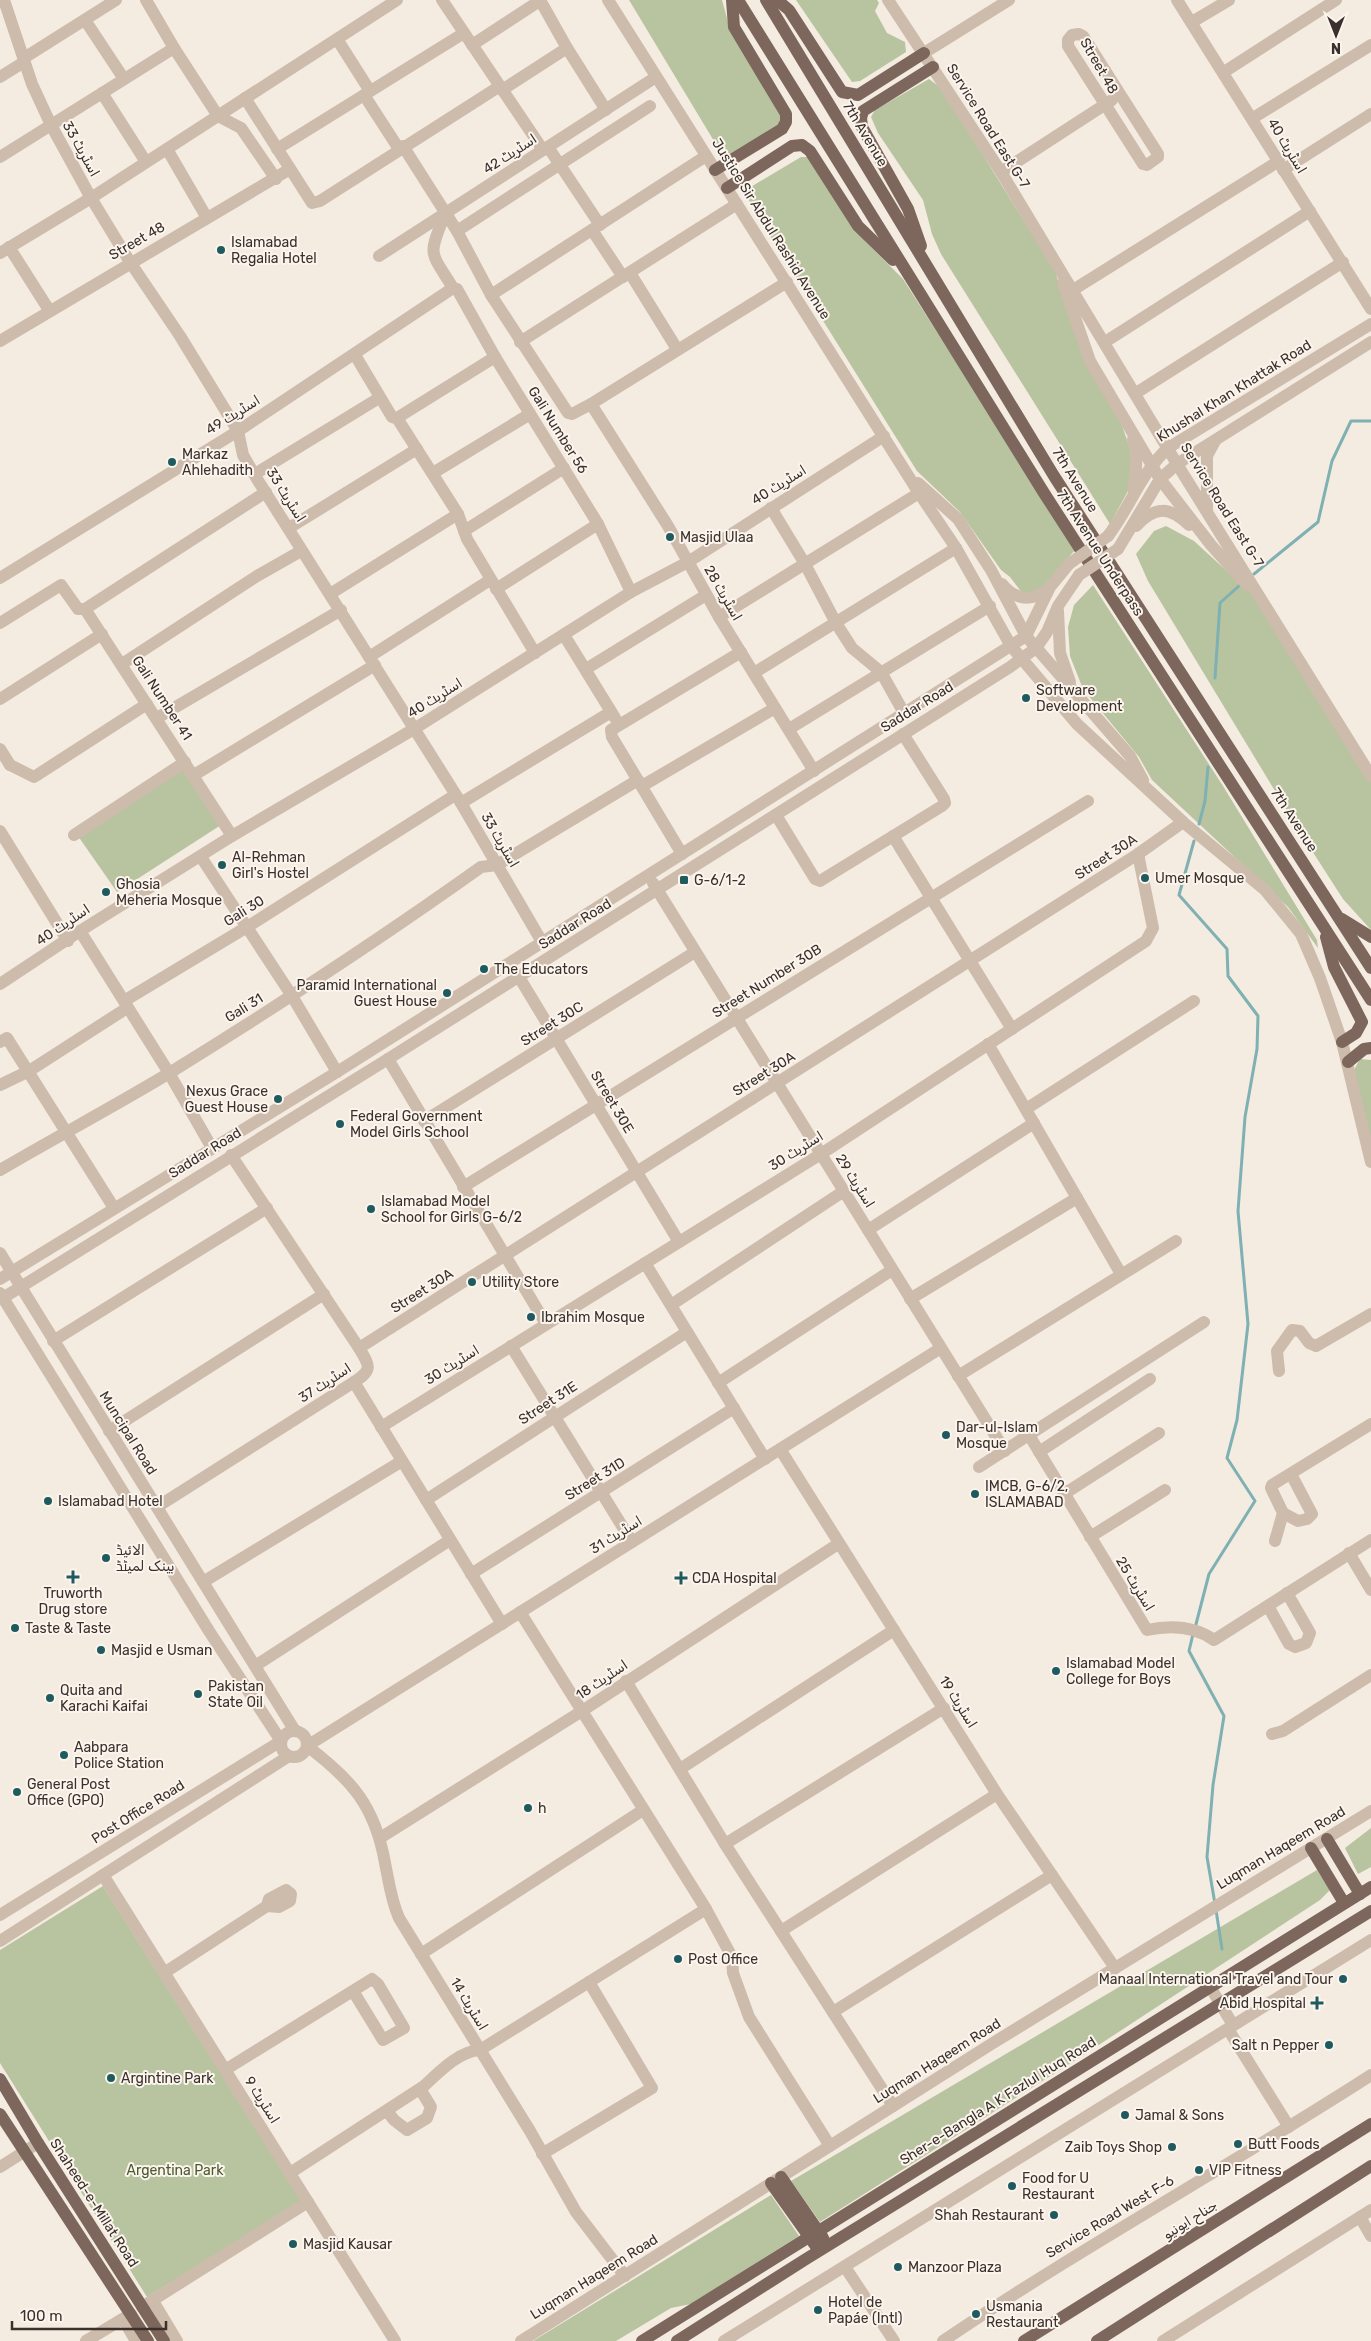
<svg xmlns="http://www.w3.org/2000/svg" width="1371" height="2341" font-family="Rubik,Cairo,sans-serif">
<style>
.green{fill:#b8c4a0}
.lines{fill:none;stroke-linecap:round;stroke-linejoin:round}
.stream{stroke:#7fb0b2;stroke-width:3}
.minor{stroke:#cdbbac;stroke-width:12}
.major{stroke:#7d675c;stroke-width:12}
.minor-bridge{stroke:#cdbbac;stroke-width:12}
.poi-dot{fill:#1f5a5e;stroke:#fbf5ee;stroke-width:2}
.labels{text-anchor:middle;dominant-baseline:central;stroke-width:4;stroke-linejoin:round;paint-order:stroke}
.street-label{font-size:14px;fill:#3b302b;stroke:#fbf5ee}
.poi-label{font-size:14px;fill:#3b302b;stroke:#fbf5ee;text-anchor:start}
.park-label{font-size:14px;fill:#4a5a2e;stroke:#fbf5ee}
</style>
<rect width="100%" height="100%" fill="#f4ebe1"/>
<!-- green -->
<g class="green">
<path d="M629 0H722L728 22 786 122 730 157 720 151Z"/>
<path d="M796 0H877L879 3 875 11 887 33 905 42 906 52 860 81 852 82Z"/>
<path d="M929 79 942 89 1055 271 1069 315 1122 426 1133 456 1128 491 1110 524 941 254 932 234 923 200 878 133 871 117 875 110Z"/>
<path d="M801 157H809L865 241 903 279 1076 549 1037 593 1023 594 1010 577 1001 570 960 512 917 471 757 215 744 191Z"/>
<path d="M1166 526 1194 541 1263 604 1371 778V930L1343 899 1298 829 1148 581 1136 554 1154 531Z"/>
<path d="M1093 585 1223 786 1317 940 1318 948 1288 907 1152 780 1139 757 1083 689 1070 656 1068 627 1074 605Z"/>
<path d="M185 766 221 825 117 892 78 836Z"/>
<path d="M1360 1059 1371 1060V1155L1354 1070Z"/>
<path d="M1371 1828V1867L1358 1874 1345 1848Z"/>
<path d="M1317 1870 1330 1890 1320 1900 1085 2054 820 2222 791 2181Z"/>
<path d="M103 1886 301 2201 147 2297 0 2063V1950Z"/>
<path d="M771 2195 799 2236 691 2304 671 2308 616 2341H533Z"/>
</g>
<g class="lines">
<!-- stream -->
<g class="stream">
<path d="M1254 574 1318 522 1332 461 1351 421H1371"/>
<path d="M1215 678 1220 603 1240 585"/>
<path d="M1199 824 1205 801 1208 767"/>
<path d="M1194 841 1179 895 1227 949 1228 976 1258 1016 1257 1049 1245 1117 1238 1211 1248 1324 1237 1420 1227 1458 1255 1501 1209 1574 1195 1628"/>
<path d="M1193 1634 1189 1651 1224 1716 1213 1785 1207 1857 1215 1904"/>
<path d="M1216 1910 1222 1949"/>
</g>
<!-- minor -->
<g class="minor">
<path d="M4 0 32 84 51 125 91 198 130 262 180 336 238 431 243 455 257 479 461 803 542 942"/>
<path d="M146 0 174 48 218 116 241 128 276 179"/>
<path d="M442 0 543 150"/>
<path d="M540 0 567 48 606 110"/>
<path d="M608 0 919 493 956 548 1011 646 1077 724 1183 822 1265 890 1301 934 1320 978 1342 1042 1371 1162"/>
<path d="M888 0 1001 172 1177 464 1371 776"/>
<path d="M1177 0 1371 309"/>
<path d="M85 20 124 79"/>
<path d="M1192 22 1229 0"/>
<path d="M1079 34 1083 36 1158 154V157L1147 165 1143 164 1068 46V40L1072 35Z"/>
<path d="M337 39 370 91"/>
<path d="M472 45 541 0"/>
<path d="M924 53 1009 0"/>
<path d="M24 58 116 0"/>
<path d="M1224 72 1336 0"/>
<path d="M0 77 24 62"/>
<path d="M502 90 567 48"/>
<path d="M102 93 146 162"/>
<path d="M364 95 399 149"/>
<path d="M245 98 312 203 320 201 500 86"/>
<path d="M1253 118 1371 45"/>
<path d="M403 146 457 231 491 295 568 413 572 414 591 404 787 282"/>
<path d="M548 147 600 225"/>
<path d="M167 149 207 218"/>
<path d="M277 149 464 33"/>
<path d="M0 157 174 48"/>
<path d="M1283 170 1371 114"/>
<path d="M1001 172 1112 100"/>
<path d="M445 214C428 257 429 249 453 288L457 289 495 357 598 524 631 592"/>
<path d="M592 230 623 277"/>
<path d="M457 231 650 106"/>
<path d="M9 247 49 310"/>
<path d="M0 253 91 198 397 0"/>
<path d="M379 256 656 77"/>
<path d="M630 273 677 349"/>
<path d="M1063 283 1090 361 1160 479 1211 545 1247 585"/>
<path d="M1073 290 1279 161"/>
<path d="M491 295 706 156"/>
<path d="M0 341 290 169"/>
<path d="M520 342 737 204"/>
<path d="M1105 342 1310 211"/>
<path d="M355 355 392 417 397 418 495 357"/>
<path d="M1136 393 1343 262"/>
<path d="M591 404 668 526 719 617 814 771"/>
<path d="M397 418 458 514 467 539 535 653"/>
<path d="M433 473 530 414"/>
<path d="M255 474 379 398"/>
<path d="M918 483 958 519 991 570 1026 636 1130 756 1143 780"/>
<path d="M1133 488C1137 471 1138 456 1133 439"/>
<path d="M771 508 805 564 836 623 852 648 881 672 904 713"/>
<path d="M1207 509V456L1215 441"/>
<path d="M1136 526C1155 506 1169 506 1189 525"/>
<path d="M289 528 417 449"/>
<path d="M464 531 564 468"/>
<path d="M1108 536C1131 506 1140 474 1168 448L1371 324"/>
<path d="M1118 549 1160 479 1177 464 1371 342"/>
<path d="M0 578 238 431 453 288"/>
<path d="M1002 584C1016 601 1033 602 1049 588"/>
<path d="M496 589 598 524"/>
<path d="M330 594 458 514"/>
<path d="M85 609 266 492"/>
<path d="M1058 611 1060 653 1070 682"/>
<path d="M719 617 919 493"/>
<path d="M0 623 61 585 78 609H85L232 836"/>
<path d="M564 635 615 718"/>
<path d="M369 657 490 580"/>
<path d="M122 664 257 576 301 551"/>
<path d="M586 669 706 595"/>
<path d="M754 673 956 548"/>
<path d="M0 699 102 634"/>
<path d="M157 718 341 610"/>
<path d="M789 729 990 606"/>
<path d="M0 749 10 765"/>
<path d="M10 765 34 777 147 704"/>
<path d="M194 775 375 665"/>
<path d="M642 786 775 708"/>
<path d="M461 803 611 712"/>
<path d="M776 815 815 879 820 881 942 806 945 803 944 799 903 734"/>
<path d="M0 831 68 941"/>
<path d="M74 835 185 762"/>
<path d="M893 836 1012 1029"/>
<path d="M682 854 612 737 611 730 741 652"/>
<path d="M201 857 292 996 337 1072"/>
<path d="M653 883 1005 1451"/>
<path d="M80 931 169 1073 212 1148"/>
<path d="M519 977 679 1242"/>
<path d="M0 984 80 931 232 836 414 729 631 592 688 562 884 436"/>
<path d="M124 1001 247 927 455 795"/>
<path d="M0 1042 7 1038 114 1208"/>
<path d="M988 1044 1121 1274"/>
<path d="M388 1059 546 1324"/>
<path d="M0 1085 29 1071 127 1008"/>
<path d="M1026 1109 1194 1001"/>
<path d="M424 1121 695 952"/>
<path d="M0 1170C56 1137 115 1106 171 1072 276 1007 380 939 481 867L497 865 638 780"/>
<path d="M463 1187 1088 801"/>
<path d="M868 1230 1034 1123"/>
<path d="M0 1253 295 1731"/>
<path d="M645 1263 765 1459"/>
<path d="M0 1279 337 1072 1026 636 1050 587 1069 564"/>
<path d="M0 1293 209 1631 281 1741 0 1915"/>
<path d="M3 1298 388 1059 1010 667 1036 648 1047 632 1058 606 1079 575"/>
<path d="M910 1299 1077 1198"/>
<path d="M671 1305 844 1191"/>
<path d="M53 1341 267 1208"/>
<path d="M511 1346 632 1542"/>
<path d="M359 1348 1138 854 1183 822"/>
<path d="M1279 1371 1277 1351 1292 1330 1300 1331 1309 1343 1316 1346 1371 1314"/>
<path d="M958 1376 1176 1241"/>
<path d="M354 1382 502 1624"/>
<path d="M718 1383 892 1270"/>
<path d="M381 1427 821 1154 1146 941 1153 928 1138 854"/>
<path d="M109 1431 324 1294"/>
<path d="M1029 1435 1147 1630C1171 1625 1194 1626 1214 1640L1371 1540"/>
<path d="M780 1449 997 1794 1115 1968"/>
<path d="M1039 1452 1150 1379"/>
<path d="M979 1467 1204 1322"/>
<path d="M1064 1494 1159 1433"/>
<path d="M426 1500 687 1332"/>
<path d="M157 1507 354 1382C373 1370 370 1366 359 1348L231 1155"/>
<path d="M1283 1513 1298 1521 1307 1519 1312 1514 1291 1474"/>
<path d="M1090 1537 1165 1490"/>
<path d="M1275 1541 1283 1513 1271 1488 1272 1485 1371 1424"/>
<path d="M1349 1553 1371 1590"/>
<path d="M471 1574 734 1408"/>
<path d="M203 1582 402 1461"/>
<path d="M1268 1606 1289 1644 1295 1647 1306 1643 1310 1633 1287 1593"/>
<path d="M520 1612 706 1909 732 1957 733 1973 749 2017 830 2146"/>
<path d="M255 1666 450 1540"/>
<path d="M626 1681 725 1844 893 2106"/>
<circle cx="294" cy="1744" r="13"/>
<path d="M1272 1734 1283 1731 1371 1675"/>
<path d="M680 1769 894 1630"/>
<path d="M380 1838 582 1711 838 1544"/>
<path d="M725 1844 944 1708"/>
<path d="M103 1875 395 2341"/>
<path d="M781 1931 997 1794"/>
<path d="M0 1941 289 1756"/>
<path d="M421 1954 643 1810"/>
<path d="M164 1973 267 1906 269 1899 286 1890 291 1894 290 1901 279 1907 267 1906"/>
<path d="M1209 1985 1233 2025"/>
<path d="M833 2012 1052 1875"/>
<path d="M1228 2029 1289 2127"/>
<path d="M225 2070 372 1979 378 1984 404 2028 383 2040 353 1991"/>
<path d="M387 2111 394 2120 407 2130 427 2118 431 2107 420 2089"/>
<path d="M542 2154 652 2088 589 1982"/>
<path d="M0 2167 38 2143"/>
<path d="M290 2173 424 2086C439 2072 459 2051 480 2050L706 1909"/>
<path d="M1360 2217 1371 2236"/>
<path d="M845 2267 894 2341"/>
<path d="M625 2276 576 2212 530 2131 399 1918C391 1900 389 1882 385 1863 375 1806 352 1780 307 1746L941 1348"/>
<path d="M153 2301 177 2341"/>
<path d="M142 2307 308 2202"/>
<path d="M123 2319 136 2341"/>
<path d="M86 2341 131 2314"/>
<path d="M521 2341 993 2043 1371 1811"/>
<path d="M724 2341 1371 1940"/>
<path d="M943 2341C1082 2247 1230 2166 1371 2075"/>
<path d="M1163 2341 1371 2210"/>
</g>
<!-- major -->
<g class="major">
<path d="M738 0 1044 493 1371 1000"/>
<path d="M766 0 1054 476 1371 968"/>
<path d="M777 0 789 10 842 92 858 95 924 53"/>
<path d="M715 170 782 129 786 122V114L734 27 732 0"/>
<path d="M727 188 792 146 802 145 810 151 858 226 893 260"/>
<path d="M921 246 908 209 862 127 861 118 863 111 933 67"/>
<path d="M1342 919 1371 937"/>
<path d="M1326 937 1334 967 1362 1022 1356 1033 1342 1042"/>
<path d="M1348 1062 1364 1049 1371 1048"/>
<path d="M1327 1839 1360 1894"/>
<path d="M1311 1848 1344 1903"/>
<path d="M0 2079 38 2143 164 2341"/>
<path d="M0 2114 148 2341"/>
<path d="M781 2177 823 2238"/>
<path d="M771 2183 815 2245"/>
<path d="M642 2341 1371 1887"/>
<path d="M677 2341 806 2259 1371 1911"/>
<path d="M1024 2341 1371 2124"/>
<path d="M1097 2341 1371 2166"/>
</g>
<!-- minor-bridge -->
<g class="minor-bridge">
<path d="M1069 564 1108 536"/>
<path d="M1079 575 1118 549"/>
</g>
</g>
<!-- markers -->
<g class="poi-dot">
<circle cx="221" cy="250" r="5"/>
<circle cx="172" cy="462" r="5"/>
<circle cx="670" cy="537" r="5"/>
<circle cx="1026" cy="698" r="5"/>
<circle cx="222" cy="865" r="5"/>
<circle cx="1145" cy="878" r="5"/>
<rect x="679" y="875" width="10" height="10" rx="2.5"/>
<circle cx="106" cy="892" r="5"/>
<circle cx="484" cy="969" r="5"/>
<circle cx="447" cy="993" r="5"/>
<circle cx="278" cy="1099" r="5"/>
<circle cx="340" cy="1124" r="5"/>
<circle cx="371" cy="1209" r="5"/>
<circle cx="472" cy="1282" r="5"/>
<circle cx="531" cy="1317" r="5"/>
<circle cx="946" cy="1435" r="5"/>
<circle cx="975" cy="1494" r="5"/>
<circle cx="48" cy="1501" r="5"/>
<circle cx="106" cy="1558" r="5"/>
<path d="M70.5 1569.5h5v5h5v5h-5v5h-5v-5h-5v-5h5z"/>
<path d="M678.5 1570.5h5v5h5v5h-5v5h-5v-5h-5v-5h5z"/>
<circle cx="15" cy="1628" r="5"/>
<circle cx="101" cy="1650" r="5"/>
<circle cx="1056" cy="1671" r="5"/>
<circle cx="198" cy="1694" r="5"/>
<circle cx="50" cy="1698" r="5"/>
<circle cx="64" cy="1755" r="5"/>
<circle cx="17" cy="1792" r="5"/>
<circle cx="528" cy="1808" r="5"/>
<circle cx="678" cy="1959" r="5"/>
<circle cx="1343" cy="1979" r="5"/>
<path d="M1314.5 1995.5h5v5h5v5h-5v5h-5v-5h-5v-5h5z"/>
<circle cx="1329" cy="2045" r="5"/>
<circle cx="111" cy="2078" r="5"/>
<circle cx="1125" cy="2115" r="5"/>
<circle cx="1238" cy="2144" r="5"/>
<circle cx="1172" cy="2147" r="5"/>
<circle cx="1199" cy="2170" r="5"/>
<circle cx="1012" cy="2186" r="5"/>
<circle cx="1054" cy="2215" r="5"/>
<circle cx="293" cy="2244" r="5"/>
<circle cx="898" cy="2267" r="5"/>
<circle cx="818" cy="2310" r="5"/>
<circle cx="976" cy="2314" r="5"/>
</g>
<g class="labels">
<!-- street labels -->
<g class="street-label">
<text transform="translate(1099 66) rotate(60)">Street 48</text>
<text transform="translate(988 126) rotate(58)">Service Road East G-7</text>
<text transform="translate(865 134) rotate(59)">7th Avenue</text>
<text transform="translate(1287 146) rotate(59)">اسٹریٹ 40</text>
<text transform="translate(81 149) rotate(61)">اسٹریٹ 33</text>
<text transform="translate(510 154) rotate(-33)">اسٹریٹ 42</text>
<text transform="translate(771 229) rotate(58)">Justice Sir Abdul Rashid Avenue</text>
<text transform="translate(137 241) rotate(-30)">Street 48</text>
<text transform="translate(1234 391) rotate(-32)">Khushal Khan Khattak Road</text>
<text transform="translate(233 415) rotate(-32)">اسٹریٹ 49</text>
<text transform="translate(558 430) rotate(58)">Gali Number 56</text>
<text transform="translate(1075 480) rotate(58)">7th Avenue</text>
<text transform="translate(779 485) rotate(-32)">اسٹریٹ 40</text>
<text transform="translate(286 495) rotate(58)">اسٹریٹ 33</text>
<text transform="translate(1222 505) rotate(58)">Service Road East G-7</text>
<text transform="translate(1100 553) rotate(57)">7th Avenue Underpass</text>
<text transform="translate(723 593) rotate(60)">اسٹریٹ 28</text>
<text transform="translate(162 698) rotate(57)">Gali Number 41</text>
<text transform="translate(435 698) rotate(-32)">اسٹریٹ 40</text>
<text transform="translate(917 707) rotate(-32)">Saddar Road</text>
<text transform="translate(1294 820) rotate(57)">7th Avenue</text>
<text transform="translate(500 840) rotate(60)">اسٹریٹ 33</text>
<text transform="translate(1106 857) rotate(-33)">Street 30A</text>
<text transform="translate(244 911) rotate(-32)">Gali 30</text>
<text transform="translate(575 924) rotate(-32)">Saddar Road</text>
<text transform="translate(63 925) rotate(-34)">اسٹریٹ 40</text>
<text transform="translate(767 981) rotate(-32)">Street Number 30B</text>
<text transform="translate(244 1008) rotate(-32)">Gali 31</text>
<text transform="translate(552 1024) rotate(-32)">Street 30C</text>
<text transform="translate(764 1074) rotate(-32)">Street 30A</text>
<text transform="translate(612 1102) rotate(59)">Street 30E</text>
<text transform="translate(796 1151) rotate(-32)">اسٹریٹ 30</text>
<text transform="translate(205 1153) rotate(-32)">Saddar Road</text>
<text transform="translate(855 1181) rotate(58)">اسٹریٹ 29</text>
<text transform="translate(422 1291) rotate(-32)">Street 30A</text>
<text transform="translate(452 1365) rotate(-32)">اسٹریٹ 30</text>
<text transform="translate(325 1383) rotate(-33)">اسٹریٹ 37</text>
<text transform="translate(548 1403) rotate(-33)">Street 31E</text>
<text transform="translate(128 1433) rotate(58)">Muncipal Road</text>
<text transform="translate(595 1479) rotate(-32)">Street 31D</text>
<text transform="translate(616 1535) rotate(-32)">اسٹریٹ 31</text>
<text transform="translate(1135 1584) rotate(59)">اسٹریٹ 25</text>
<text transform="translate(602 1680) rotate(-34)">اسٹریٹ 18</text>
<text transform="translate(958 1702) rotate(58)">اسٹریٹ 19</text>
<text transform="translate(138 1812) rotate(-32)">Post Office Road</text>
<text transform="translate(1281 1848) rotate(-31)">Luqman Haqeem Road</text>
<text transform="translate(469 2004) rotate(59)">اسٹریٹ 14</text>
<text transform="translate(937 2061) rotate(-32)">Luqman Haqeem Road</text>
<text transform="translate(262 2100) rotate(58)">اسٹریٹ 9</text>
<text transform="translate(998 2101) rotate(-32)">Sher-e-Bangla A K Fazlul Huq Road</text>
<text transform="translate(94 2203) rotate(57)">Shaheed-e-Millat Road</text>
<text transform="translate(1110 2217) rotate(-31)">Service Road West F-6</text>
<text transform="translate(1190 2220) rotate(-32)">جناح ایونیو</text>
<text transform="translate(594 2277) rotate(-32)">Luqman Haqeem Road</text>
</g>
<!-- poi labels -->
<g class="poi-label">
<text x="231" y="242">Islamabad<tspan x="231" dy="16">Regalia Hotel</tspan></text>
<text x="182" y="454">Markaz<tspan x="182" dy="16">Ahlehadith</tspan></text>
<text x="680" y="537">Masjid Ulaa</text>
<text x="1036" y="690">Software<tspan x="1036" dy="16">Development</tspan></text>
<text x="232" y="857">Al-Rehman<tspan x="232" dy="16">Girl's Hostel</tspan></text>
<text x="1155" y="878">Umer Mosque</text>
<text x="694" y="880">G-6/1-2</text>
<text x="116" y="884">Ghosia<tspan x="116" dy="16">Meheria Mosque</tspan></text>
<text x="494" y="969">The Educators</text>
<text x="437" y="985" text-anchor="end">Paramid International<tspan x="437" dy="16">Guest House</tspan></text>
<text x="268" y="1091" text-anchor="end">Nexus Grace<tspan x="268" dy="16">Guest House</tspan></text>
<text x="350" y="1116">Federal Government<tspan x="350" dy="16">Model Girls School</tspan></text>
<text x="381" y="1201">Islamabad Model<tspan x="381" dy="16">School for Girls G-6/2</tspan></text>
<text x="482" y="1282">Utility Store</text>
<text x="541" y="1317">Ibrahim Mosque</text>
<text x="956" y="1427">Dar-ul-Islam<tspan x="956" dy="16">Mosque</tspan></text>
<text x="985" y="1486">IMCB, G-6/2,<tspan x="985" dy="16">ISLAMABAD</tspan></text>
<text x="58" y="1501">Islamabad Hotel</text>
<text x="116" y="1550">الائیڈ<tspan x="116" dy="16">بینک لمیٹڈ</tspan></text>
<text x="692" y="1578">CDA Hospital</text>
<text x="73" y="1593" text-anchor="middle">Truworth<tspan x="73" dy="16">Drug store</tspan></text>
<text x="25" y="1628">Taste &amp; Taste</text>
<text x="111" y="1650">Masjid e Usman</text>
<text x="1066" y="1663">Islamabad Model<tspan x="1066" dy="16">College for Boys</tspan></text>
<text x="208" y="1686">Pakistan<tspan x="208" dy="16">State Oil</tspan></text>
<text x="60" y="1690">Quita and<tspan x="60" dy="16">Karachi Kaifai</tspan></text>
<text x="74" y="1747">Aabpara<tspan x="74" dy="16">Police Station</tspan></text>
<text x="27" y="1784">General Post<tspan x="27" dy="16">Office (GPO)</tspan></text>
<text x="538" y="1808">h</text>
<text x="688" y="1959">Post Office</text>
<text x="1333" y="1979" text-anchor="end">Manaal International Travel and Tour</text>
<text x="1306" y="2003" text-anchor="end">Abid Hospital</text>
<text x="1319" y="2045" text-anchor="end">Salt n Pepper</text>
<text x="121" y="2078">Argintine Park</text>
<text x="1135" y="2115">Jamal &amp; Sons</text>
<text x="1248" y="2144">Butt Foods</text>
<text x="1162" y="2147" text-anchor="end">Zaib Toys Shop</text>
<text x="1209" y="2170">VIP Fitness</text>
<text x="1022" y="2178">Food for U<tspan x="1022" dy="16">Restaurant</tspan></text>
<text x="1044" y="2215" text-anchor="end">Shah Restaurant</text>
<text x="303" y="2244">Masjid Kausar</text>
<text x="908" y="2267">Manzoor Plaza</text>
<text x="828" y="2302">Hotel de<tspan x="828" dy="16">Papáe (Intl)</tspan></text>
<text x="986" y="2306">Usmania<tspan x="986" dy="16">Restaurant</tspan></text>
</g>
<!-- park labels -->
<g class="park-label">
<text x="175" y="2170">Argentina Park</text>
</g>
</g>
<!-- north arrow -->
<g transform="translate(1336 35) rotate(180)" stroke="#fbf5ee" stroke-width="4" paint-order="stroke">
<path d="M0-4L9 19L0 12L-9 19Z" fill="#3b302b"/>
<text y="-8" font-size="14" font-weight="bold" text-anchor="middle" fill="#3b302b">N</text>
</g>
<!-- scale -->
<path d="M12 2321v8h154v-8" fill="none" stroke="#3b302b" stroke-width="2.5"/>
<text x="20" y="2321" font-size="15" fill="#3b302b" stroke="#fbf5ee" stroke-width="4" paint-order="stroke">100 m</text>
</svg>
